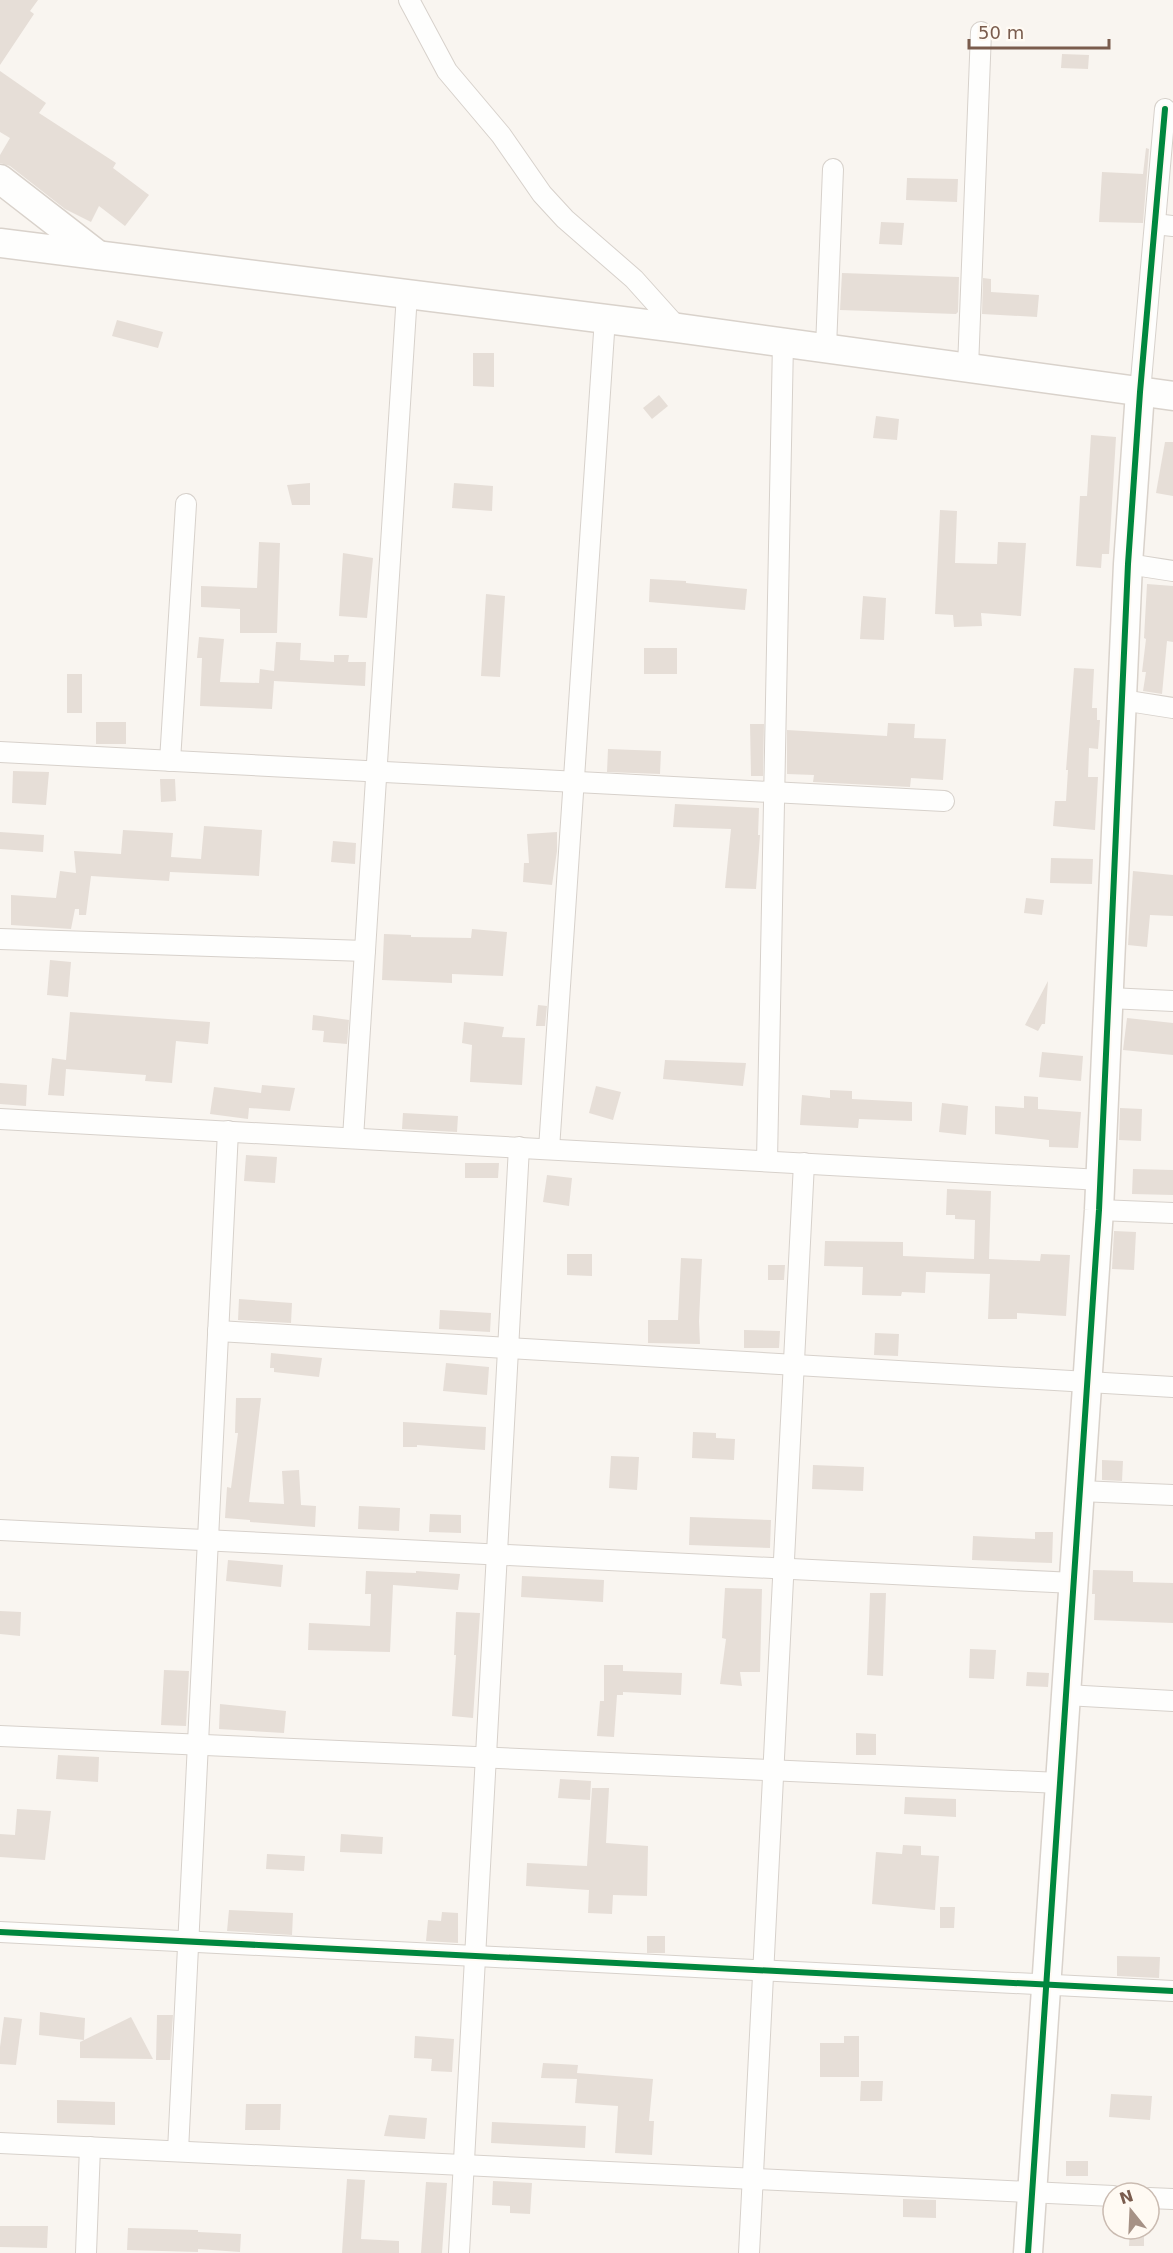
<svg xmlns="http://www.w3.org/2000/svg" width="1173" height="2253" font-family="'DejaVu Sans',sans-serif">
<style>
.building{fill:#e6ded7}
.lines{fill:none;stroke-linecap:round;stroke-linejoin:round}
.street-casing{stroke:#d7d1cb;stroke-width:22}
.secondary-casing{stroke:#d9d2cb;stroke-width:31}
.street{stroke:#fefefd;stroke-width:20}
.secondary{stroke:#fefefd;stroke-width:28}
.cycleway-casing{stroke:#fffaf3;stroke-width:10}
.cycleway{stroke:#00873e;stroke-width:6}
</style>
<rect width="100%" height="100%" fill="#f9f5f0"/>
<!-- building -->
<g class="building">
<path d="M0 0H38L30 11 34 14 0 65Z"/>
<path d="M1062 54 1089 55 1088 69 1061 68Z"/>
<path d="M0 71 46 103 39 113 116 163 113 168 149 195 125 226 99 206 91 222 65 209 10 166 0 163V155L10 138 0 132Z"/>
<path d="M1146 148 1149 149 1143 223 1099 222 1102 172 1143 174Z"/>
<path d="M907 178 958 179 957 202 906 200Z"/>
<path d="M881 222 904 223 902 245 879 244Z"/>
<path d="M842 273 959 277 958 312 956 314 840 310Z"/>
<path d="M983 278 991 279V292L1039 295 1037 317 982 314Z"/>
<path d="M117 320 163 332 158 348 112 336Z"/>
<path d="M473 353H494V387L473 386Z"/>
<path d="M659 395 668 406 652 419 643 408Z"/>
<path d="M876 416 899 419 897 440 873 438Z"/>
<path d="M1091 435 1116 437 1109 554H1102L1101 568 1076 566 1080 496H1087Z"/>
<path d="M1165 442H1173V496L1156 493Z"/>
<path d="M310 483V505H292L287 485Z"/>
<path d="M454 483 493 486 492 511 452 508Z"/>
<path d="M940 510 957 511 955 563 997 564 998 542 1026 543 1021 616 981 613 982 626 954 627 953 615 935 614Z"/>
<path d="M259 542 280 543 277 633H240V609L201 607V586L257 588Z"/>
<path d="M343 553 373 558 367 618 339 616Z"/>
<path d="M650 579 686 581V583L747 589 745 610 649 602Z"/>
<path d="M1147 584 1173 586V642L1167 641 1162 694 1143 691 1146 672H1142L1146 639 1144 638Z"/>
<path d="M486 594 505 596 500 677 481 676Z"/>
<path d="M863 596 886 598 884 640 860 639Z"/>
<path d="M199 637 224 639 220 682 259 683 260 669 274 671 276 642 301 643 300 660 334 662V655H349L348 662H366L365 686 274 681 272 709 200 706 202 658H197Z"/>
<rect x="644" y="648" width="33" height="26"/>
<path d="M1074 668 1094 669 1092 708H1097V720H1100L1098 749 1089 748 1088 777H1098L1095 830 1053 826 1055 801H1066L1068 770H1066Z"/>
<rect x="67" y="674" width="15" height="39"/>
<rect x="96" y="722" width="30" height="22"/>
<path d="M888 723 915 724 914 738 946 739 943 780 911 778 910 787 813 782 814 775 787 774V730L887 736Z"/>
<path d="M750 724H764L763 776H751Z"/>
<path d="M608 749 661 751 660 774 607 772Z"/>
<path d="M13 771 49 772 46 805 12 803Z"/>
<path d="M160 779H175L176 801 161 802Z"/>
<path d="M675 804 759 808 758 835H760L756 889 725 888 731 829 673 827Z"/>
<path d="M204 826 262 830 259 876 170 872 169 881 91 876 86 915H79V909H75L71 929 11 925V895L56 898 60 871 76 873 74 851 121 854 123 830 173 833 171 857 201 859Z"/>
<path d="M0 832 44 835 43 852 0 849Z"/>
<path d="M557 832V851L552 885 523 882 524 863H529L527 834Z"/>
<path d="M333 841 356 843 355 864 331 862Z"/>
<path d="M1051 858 1093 859 1092 884 1050 883Z"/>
<path d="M1133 871 1173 875V916L1150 915 1147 947 1128 945Z"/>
<path d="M1026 898 1044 900 1042 915 1024 913Z"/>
<path d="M472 929 507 932 503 976 452 974V983L382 980 384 934 411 935V937L471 938Z"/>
<path d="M50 960 71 962 68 997 47 995Z"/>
<path d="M1048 981 1045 1024H1042L1038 1031 1025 1025Z"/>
<path d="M538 1005 547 1006 545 1026H536Z"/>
<path d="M70 1012 210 1022 208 1044 176 1041 172 1083 145 1081 146 1075 66 1069 64 1096 48 1095 52 1058 66 1060Z"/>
<path d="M313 1015 349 1020 347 1044 323 1042 324 1031 312 1030Z"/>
<path d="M1127 1018 1173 1023V1055L1123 1050Z"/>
<path d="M464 1022 504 1027 502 1037 525 1038 522 1085 470 1082 472 1045 462 1043Z"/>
<path d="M1042 1052 1083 1056 1081 1081 1039 1077Z"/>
<path d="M665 1060 746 1063 743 1086 663 1079Z"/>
<path d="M0 1083 27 1085 26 1106 0 1104Z"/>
<path d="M262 1085 295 1088 290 1111 249 1108 248 1119 210 1114 214 1087 261 1093Z"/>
<path d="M596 1086 621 1092 613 1120 589 1113Z"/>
<path d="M830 1090 852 1091V1099L912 1102V1121L859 1119 858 1128 800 1125 802 1095 830 1098Z"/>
<path d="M1024 1096 1038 1097V1109L1081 1112 1078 1148 1049 1147V1140L995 1134V1106L1024 1108Z"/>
<path d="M942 1103 968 1106 966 1135 939 1132Z"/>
<path d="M1120 1108 1142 1109 1141 1141 1119 1140Z"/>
<path d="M403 1113 458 1116 457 1132 402 1129Z"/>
<path d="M246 1155 277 1157 275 1183 244 1181Z"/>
<path d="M465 1163H499L498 1178H465Z"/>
<path d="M1133 1169 1173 1170V1195L1132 1194Z"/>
<path d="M547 1175 572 1178 569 1206 543 1202Z"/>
<path d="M947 1189 991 1191 989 1259 1040 1261 1041 1254 1070 1255 1066 1316 1017 1313V1319H988L990 1274 926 1272 925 1293 902 1292 901 1296 862 1295 863 1267 824 1266 825 1241 903 1242V1256L974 1259 975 1220 955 1219V1215H946Z"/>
<path d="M1114 1231 1136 1232 1134 1270 1112 1269Z"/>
<path d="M567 1254H592V1276L567 1275Z"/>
<path d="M681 1258 702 1259 699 1321 700 1344 648 1343V1320H678Z"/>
<path d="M768 1265H785L784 1280H768Z"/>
<path d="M239 1299 292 1303 291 1323 238 1320Z"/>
<path d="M440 1310 491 1313 490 1332 439 1329Z"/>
<path d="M744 1330 780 1331 779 1348H744Z"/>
<path d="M875 1333 899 1334 898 1356 874 1355Z"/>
<path d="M271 1353 322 1358 319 1377 274 1372V1368H270Z"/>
<path d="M446 1363 489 1367 487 1395 443 1391Z"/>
<path d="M236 1398H261L249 1502 284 1504 282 1471 299 1470 301 1505 316 1506 315 1527 250 1522V1520L225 1518 227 1487 231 1488 238 1433H235Z"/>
<path d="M403 1422 486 1427 485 1450 417 1445V1447H403Z"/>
<path d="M693 1432 716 1433V1438L735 1439 734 1460 692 1458Z"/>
<path d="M611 1456 639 1457 637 1490 609 1488Z"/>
<path d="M1102 1460 1123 1461 1122 1481 1102 1480Z"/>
<path d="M813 1465 864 1467 863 1491 812 1489Z"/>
<path d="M359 1506 400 1508 399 1531 358 1529Z"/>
<path d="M430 1514 461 1515V1533L429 1532Z"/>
<path d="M690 1517 771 1520 770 1548 689 1545Z"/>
<path d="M1035 1532H1053L1052 1563 972 1560 973 1536 1035 1539Z"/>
<path d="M228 1560 283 1565 281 1587 226 1581Z"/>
<path d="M1093 1570 1133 1571V1582L1173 1583V1623L1094 1620 1095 1594H1092Z"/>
<path d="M366 1571 416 1573V1571L460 1574 458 1590 393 1585 390 1652 308 1650 309 1623 370 1626 371 1594H365Z"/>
<path d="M522 1576 604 1580 603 1602 521 1597Z"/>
<path d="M725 1588 762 1589 760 1672H740L742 1686 720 1684 726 1639 722 1638Z"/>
<path d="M870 1593H886L883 1676 867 1675Z"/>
<path d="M0 1611 21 1612 20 1636 0 1634Z"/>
<path d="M456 1612 480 1613 473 1718 452 1716 456 1655H454Z"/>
<path d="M970 1649 996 1650 994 1679 969 1678Z"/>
<path d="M604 1665H623V1671L682 1673 681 1695 623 1692V1695H617L614 1737 597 1736 600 1701H604Z"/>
<path d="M164 1670 189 1671 186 1726 161 1725Z"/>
<path d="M1027 1672 1049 1673 1048 1687 1026 1686Z"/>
<path d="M220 1704 286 1711 284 1733 219 1729Z"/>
<path d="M856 1733 876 1734V1755H856Z"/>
<path d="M58 1755 99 1757 98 1782 56 1779Z"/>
<path d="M560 1779 591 1781 590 1800 558 1798Z"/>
<path d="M592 1788H609L606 1843 648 1846 647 1896 613 1895 612 1914 588 1913 589 1890 526 1886 527 1863 587 1866Z"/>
<path d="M905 1797 956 1799V1817L904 1814Z"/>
<path d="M17 1809 51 1811 45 1860 0 1857V1834L15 1835Z"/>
<path d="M341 1834 383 1837 382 1854 340 1852Z"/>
<path d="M903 1845 921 1846V1855L939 1856 935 1910 872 1904 876 1852 902 1854Z"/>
<path d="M267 1854 305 1856 304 1871 266 1869Z"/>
<path d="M940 1907H955L954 1928H940Z"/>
<path d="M229 1910 293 1913 292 1935 227 1931Z"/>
<path d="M442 1912 458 1913V1943L426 1941 428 1920 441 1921Z"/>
<rect x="647" y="1936" width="18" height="17"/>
<path d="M1117 1956 1160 1957 1159 1978 1117 1976Z"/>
<path d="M40 2012 85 2018 84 2040 39 2035Z"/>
<path d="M157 2015H173L170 2060H156Z"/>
<path d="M4 2017 22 2019 16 2065 0 2064V2047Z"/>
<path d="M131 2017 153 2059 80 2058V2042Z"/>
<path d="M415 2036 454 2039 452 2072 431 2071 432 2059 414 2058Z"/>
<path d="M844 2036H859V2077H820V2043H844Z"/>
<path d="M543 2063 578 2065 577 2073 653 2079 649 2121H654L652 2155 615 2153 618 2106 575 2103 577 2079 541 2078Z"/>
<path d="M861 2081H883L882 2101H860Z"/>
<path d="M1111 2094 1152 2096 1150 2120 1109 2117Z"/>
<path d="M57 2100 115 2102V2125L57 2123Z"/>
<path d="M246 2104H281L280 2130H245Z"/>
<path d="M389 2115 427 2118 425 2139 384 2136Z"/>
<path d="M492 2122 586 2126 585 2148 491 2143Z"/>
<rect x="1066" y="2161" width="22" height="15"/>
<path d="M347 2179 365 2180 361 2239 399 2241V2253H342Z"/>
<path d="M493 2181 532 2183 530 2214 510 2213V2206L492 2205Z"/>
<path d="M426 2182 447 2183 442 2253H421Z"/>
<path d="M903 2199 936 2200V2218L903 2217Z"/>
<path d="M0 2226H48L47 2248 0 2247Z"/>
<path d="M128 2228 198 2230V2232L241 2234 240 2252 198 2249V2252L127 2250Z"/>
<path d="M1130 2229H1144V2246H1129Z"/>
</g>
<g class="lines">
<!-- street casing -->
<g class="street-casing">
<g id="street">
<path d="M409 0 447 71 501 135 542 194 565 219 634 279 678 328"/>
<path d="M1155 224 1173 226"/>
<path d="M826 348 833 169"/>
<path d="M968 368 981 32"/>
<path d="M1140 392 1165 109"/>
<path d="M1128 564 1173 571"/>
<path d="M1122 700 1173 708"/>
<path d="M0 752 944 801"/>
<path d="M170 761 186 504"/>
<path d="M0 939 365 951"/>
<path d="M1109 998 1173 1001"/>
<path d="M0 1119 1101 1180"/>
<path d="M353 1138 407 294"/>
<path d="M549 1149 605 318"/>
<path d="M767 1161 783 342"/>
<path d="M1099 1210 1173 1213"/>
<path d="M218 1331 1173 1387"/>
<path d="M1080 1491 1173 1495"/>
<path d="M0 1530 1074 1583"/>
<path d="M1066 1695 1173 1701"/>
<path d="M0 1736 1060 1783"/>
<path d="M0 1932 1173 1991"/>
<path d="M0 2143 1113 2196"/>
<path d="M178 2151 228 1131"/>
<path d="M1149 2198 1173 2199"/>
<path d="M86 2253 90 2147"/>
<path d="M459 2253 519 1147"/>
<path d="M749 2253 804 1163"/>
</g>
</g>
<!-- secondary casing -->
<g class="secondary-casing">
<g id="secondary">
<path d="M0 179 98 255"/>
<path d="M0 243 678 328 1173 396"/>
<path d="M1028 2253 1099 1210 1128 564 1140 392"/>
</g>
</g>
<!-- street -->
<use href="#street" class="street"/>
<!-- secondary -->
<use href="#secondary" class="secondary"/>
<!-- cycleway casing -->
<g class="cycleway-casing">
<g id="cycleway">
<path d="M0 1932 1173 1991"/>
<path d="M1028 2253 1099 1210 1128 564 1140 392 1165 109"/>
</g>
</g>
<!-- cycleway -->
<use href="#cycleway" class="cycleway"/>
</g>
<!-- north arrow -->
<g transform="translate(1131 2211) rotate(342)"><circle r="28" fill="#fffaf3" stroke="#cabbb1" stroke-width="1.5"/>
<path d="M0-4.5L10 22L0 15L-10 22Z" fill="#a69286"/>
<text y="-9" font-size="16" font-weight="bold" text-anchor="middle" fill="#7a5c4d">N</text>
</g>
<!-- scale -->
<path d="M969 39v9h140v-9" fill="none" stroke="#7a5c4d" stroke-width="3"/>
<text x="978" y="39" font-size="18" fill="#7a5c4d" stroke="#fffaf3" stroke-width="4.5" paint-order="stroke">50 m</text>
</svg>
